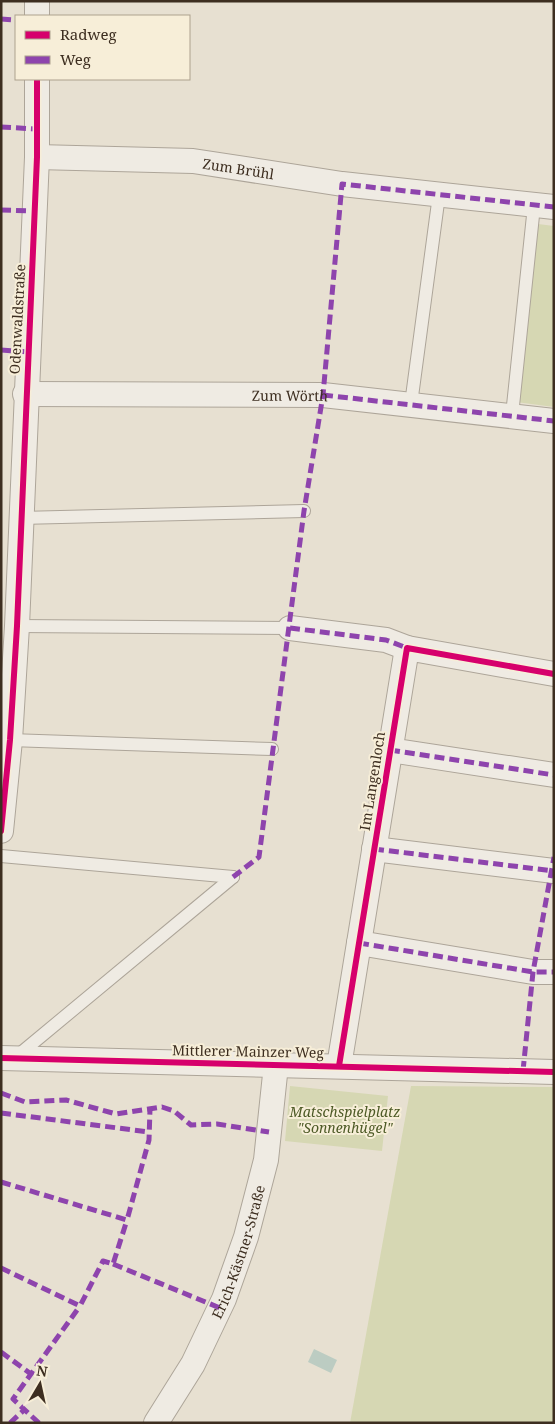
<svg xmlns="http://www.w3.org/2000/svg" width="555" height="1424" font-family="'Noto Serif',serif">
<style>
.green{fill:#d6d7b3}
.water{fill:#bcccc2}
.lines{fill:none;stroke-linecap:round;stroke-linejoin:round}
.service-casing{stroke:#ada599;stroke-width:14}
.minor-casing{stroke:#ada599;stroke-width:26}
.service{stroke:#efebe3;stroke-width:12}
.minor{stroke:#efebe3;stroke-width:24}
.quiet{stroke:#8e44ad;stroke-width:5;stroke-dasharray:10 5;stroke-linecap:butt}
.cycleway-casing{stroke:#f7eed8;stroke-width:9}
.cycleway{stroke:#d6006c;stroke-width:6}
.labels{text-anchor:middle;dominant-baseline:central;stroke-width:4;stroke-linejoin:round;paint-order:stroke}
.street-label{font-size:14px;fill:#3d2e20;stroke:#f7eed8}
.park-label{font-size:14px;font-style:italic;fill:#4d5a26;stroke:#f7eed8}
</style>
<rect width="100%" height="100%" fill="#e7e0d1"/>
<!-- green -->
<g class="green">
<path d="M538 224 554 226V407L516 402Z"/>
<path d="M290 1086 388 1096 382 1151 285 1141Z"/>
<path d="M411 1086 554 1087V1423H350Z"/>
</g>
<!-- water -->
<path class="water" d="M314 1349 337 1360 331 1373 308 1362Z"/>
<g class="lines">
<!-- service casing -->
<g class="service-casing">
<g id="service">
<path d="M411 404 439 195"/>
<path d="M512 415 534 206"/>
<path d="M20 518 304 511"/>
<path d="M17 626 290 628"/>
<path d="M10 740 272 749"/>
<path d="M1 856 233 877"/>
<path d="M16 1057 233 877"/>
</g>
</g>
<!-- minor casing -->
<g class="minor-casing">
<g id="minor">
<path d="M37 16V1"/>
<path id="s1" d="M37 157 193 161 342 184 554 207"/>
<path id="s2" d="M25 394 323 395 554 421"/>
<path d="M290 628 386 640 407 648"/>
<path d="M390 750 554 775"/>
<path d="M1 831 10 740 17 626 37 157V79"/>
<path d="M374 849 554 871"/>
<path d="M359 943 533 972H554"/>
<path d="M1 1058 554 1072"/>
<path d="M339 1066 407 648 554 674"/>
<path id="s3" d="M156 1423 193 1364 224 1299 246 1237 266 1160 276 1065"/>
</g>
</g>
<!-- service -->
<use href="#service" class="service"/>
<!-- minor -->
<use href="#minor" class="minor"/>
<!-- quiet -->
<g class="quiet">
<path d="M1 19 16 20"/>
<path d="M1 127 37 129"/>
<path d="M1 210 34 211"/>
<path d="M1 350 28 352"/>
<path d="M323 395 554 421"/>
<path d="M290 628 386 640 407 648"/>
<path d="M390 750 554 775"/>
<path d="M374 849 554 871"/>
<path d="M233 877 259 857 304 511 323 395 342 184 554 207"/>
<path d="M359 943 533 972H554"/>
<path d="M523 1071 533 972 554 857"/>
<path d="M1 1093 25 1102 66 1100 116 1114 162 1107 174 1111 191 1125 217 1124 269 1132"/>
<path d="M1 1113 149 1132"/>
<path d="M1 1182 127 1220 149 1140 150 1109"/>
<path d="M113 1264 220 1308"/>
<path d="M1 1268 80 1306 103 1261 113 1264 127 1220"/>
<path d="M1 1352 31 1374"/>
<path d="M10 1423 24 1410"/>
<path d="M39 1423 13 1399 80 1306"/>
</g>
<!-- cycleway casing -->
<g class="cycleway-casing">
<g id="cycleway">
<path d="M1 831 10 740 17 626 37 157V79"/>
<path d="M1 1058 554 1072"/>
<path d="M339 1066 407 648 554 674"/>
</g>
</g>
<!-- cycleway -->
<use href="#cycleway" class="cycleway"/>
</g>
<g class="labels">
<!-- street labels -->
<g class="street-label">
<text stroke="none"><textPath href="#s1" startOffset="202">Zum Brühl</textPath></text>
<text transform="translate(17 319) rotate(-87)">Odenwaldstraße</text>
<text stroke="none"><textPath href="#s2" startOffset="265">Zum Wörth</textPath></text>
<text transform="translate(372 781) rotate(-81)">Im Langenloch</text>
<text transform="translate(248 1051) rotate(1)">Mittlerer Mainzer Weg</text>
<text stroke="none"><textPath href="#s3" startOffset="191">Erich-Kästner-Straße</textPath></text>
</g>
<!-- park labels -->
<g class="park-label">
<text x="345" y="1111">Matschspielplatz<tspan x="345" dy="16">"Sonnenhügel"</tspan></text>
</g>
</g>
<!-- border -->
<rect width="555" height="1424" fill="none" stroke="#3d2e20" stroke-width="5"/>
<!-- legend -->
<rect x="15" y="15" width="175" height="65" fill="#f7eed8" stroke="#ada18e"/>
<rect x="25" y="31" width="25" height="8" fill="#d6006c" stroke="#ada18e"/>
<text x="60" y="40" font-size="15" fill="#3d2e20">Radweg</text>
<rect x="25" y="56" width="25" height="8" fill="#8e44ad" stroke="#ada18e"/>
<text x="60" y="65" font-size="15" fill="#3d2e20">Weg</text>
<!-- north arrow -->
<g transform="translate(40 1384) rotate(9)" stroke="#f7eed8" stroke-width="4" paint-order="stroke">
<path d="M0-4L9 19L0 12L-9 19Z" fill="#3d2e20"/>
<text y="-8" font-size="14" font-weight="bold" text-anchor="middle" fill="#3d2e20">N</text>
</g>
</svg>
